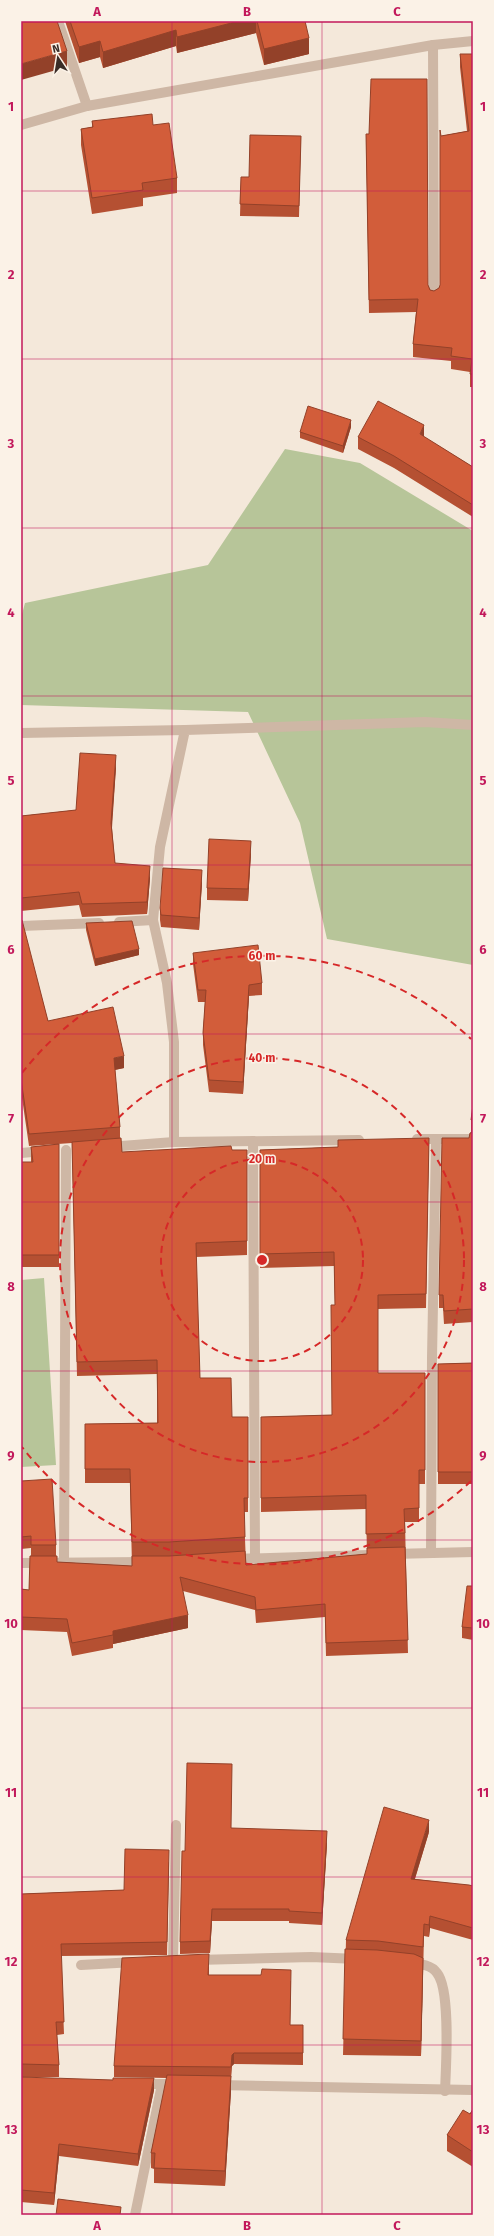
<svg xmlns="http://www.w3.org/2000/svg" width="494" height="2236" font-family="'Fira Sans',sans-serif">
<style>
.green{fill:#b7c599}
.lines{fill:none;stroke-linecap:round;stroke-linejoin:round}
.service{stroke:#ceb7a5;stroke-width:10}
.minor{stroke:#ceb7a5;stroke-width:10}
.wall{fill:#b55032}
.shaded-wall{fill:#934129}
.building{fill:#d25d3a;stroke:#934129}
.grid{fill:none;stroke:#c2185b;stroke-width:1;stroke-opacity:0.55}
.ring{fill:none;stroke:#d62828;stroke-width:2;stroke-dasharray:7 5}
.centre{fill:#d62828;stroke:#fbf2e7;stroke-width:2}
.ring-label{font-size:12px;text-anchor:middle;font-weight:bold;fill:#d62828;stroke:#fbf2e7;stroke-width:3;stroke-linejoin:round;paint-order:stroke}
.neatline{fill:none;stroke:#c2185b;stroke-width:1.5}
.grid-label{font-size:13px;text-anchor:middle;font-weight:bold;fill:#c2185b}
</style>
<rect width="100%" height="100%" fill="#f4e8da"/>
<!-- green -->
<g class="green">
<path d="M285 449 360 463 473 531V965L327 939 300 823 248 712 21 705V618L25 603 208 565Z"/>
<path d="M44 1278 56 1465 21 1467V1280Z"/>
</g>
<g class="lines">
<!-- service -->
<path class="service" d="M433 45 434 298"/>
<!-- minor -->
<g class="minor">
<path d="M58 21 87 106"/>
<path d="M21 125 87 106 433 45 473 41"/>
<path d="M21 733 185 730"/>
<path d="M119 922 153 920"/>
<path d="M21 926 99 923"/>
<path d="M417 1139H473"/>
<path d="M359 1140 174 1142V1042L167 983 153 920 160 847 185 730 425 722 473 725"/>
<path d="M253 1141 255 1557"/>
<path d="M108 1147 174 1142"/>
<path d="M21 1153 44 1151"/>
<path d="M431 1553 432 1358 436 1139"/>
<path d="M393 1554 473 1552"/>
<path d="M233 1559 369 1555"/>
<path d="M64 1562 66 1150"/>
<path d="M21 1563 145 1562"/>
<path d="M173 1960 176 1825"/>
<path d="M196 1960 311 1957 357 1959"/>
<path d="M409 1963C419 1964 431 1964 437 1973 451 1990 446 2066 445 2091"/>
<path d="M81 1965 134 1962"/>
<path d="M141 2084H179"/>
<path d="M217 2085 473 2090"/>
<path d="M135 2215 162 2084"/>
</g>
</g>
<!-- wall -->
<g class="wall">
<path d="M65 21H305L309 54 264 65 256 33 177 53 176 46 103 68 100 57 79 63Z"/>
<path d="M460 54H473V387H470V372L451 369V361L413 357V344L416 312 369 313 366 134 428 285 430 290 434 291 439 288 440 285 441 136 467 131 460 67Z"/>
<path d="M92 121 153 125 177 178V193L143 198V206L92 214 81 145V129L92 127Z"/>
<path d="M301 136 299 217 240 216 241 177H249Z"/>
<path d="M351 427 343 453 300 438V432Z"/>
<path d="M358 437H424L473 467V517L394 468 358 449Z"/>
<path d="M116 767 112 828 115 863 150 878 147 914 82 917 79 905 21 911V816L76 810Z"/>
<path d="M251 853 248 901 207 900V888Z"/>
<path d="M202 882 199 930 161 927 160 920V908Z"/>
<path d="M21 920 48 1021 124 1068 115 1070 120 1127V1138L122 1152 247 1150V1255L196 1257 200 1378 232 1417H248V1512H244L246 1565 367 1554 366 1509 261 1512V1417L332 1415 335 1305 334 1266 260 1268V1150L338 1147 429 1138 426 1308 378 1309V1373H425V1484H419V1522H405L408 1653 326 1656 325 1617 256 1623 255 1610 183 1591 188 1628 113 1644V1648L72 1656 67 1632 21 1630V1589L29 1590 31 1556V1548L21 1549V1481L56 1545V1556L57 1562 132 1566 130 1483H85V1424L157 1423V1374L77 1376 72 1143 29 1146 21 1091Z"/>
<path d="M86 923 139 955 95 966 86 930Z"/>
<path d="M193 953 262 983V995L249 996 243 1094 209 1092 203 1045V1033L205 1002H198L193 964Z"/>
<path d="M473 1105V1322L444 1324 443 1308H439V1295L469 1138 471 1132V1120Z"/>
<path d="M59 1144V1267H21V1162H31V1147Z"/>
<path d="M473 1363V1484H438V1364Z"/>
<path d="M473 1586V1640L462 1638V1627Z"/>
<path d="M231 1828 327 1843 322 1925 289 1923V1921H212L210 1953 180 1954V1942L185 1851Z"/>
<path d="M429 1832 415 1879 473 1886V1940L430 1928 429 1937 424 1936 421 2056 343 2055 346 1940Z"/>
<path d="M169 1862 167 1955 61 1956 64 2034 57 2035 59 2065V2077H21V1894L124 1890Z"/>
<path d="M209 1966V1975L291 1981 290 2025H303V2065L234 2064 232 2066 231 2078V2091L225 2186 154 2183V2169L151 2168V2153L167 2078 114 2077V2066Z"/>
<path d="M21 2077 154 2090 138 2166 59 2156 54 2205 21 2202Z"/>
<path d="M473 2109V2167L447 2151V2135L470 2114Z"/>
</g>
<!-- shaded-wall -->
<g class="shaded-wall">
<path d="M239 21H256V33L177 53V37Z"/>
<path d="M176 30V46L103 68V52Z"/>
<path d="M309 38V54L264 65V49Z"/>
<path d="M100 41V57L79 63V47Z"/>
<path d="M67 51V67L21 80V64Z"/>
<path d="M351 420V427L343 453V446Z"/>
<path d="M424 425V437L420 434Z"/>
<path d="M116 755V767L111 835V823Z"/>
<path d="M251 841V853L248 901V889Z"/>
<path d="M150 866V878L147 914V902Z"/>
<path d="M202 870V882L199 930V918Z"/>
<path d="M139 949V955L95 966V959Z"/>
<path d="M249 985V996L243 1094V1082Z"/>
<path d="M124 1056V1068L114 1070V1058Z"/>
<path d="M188 1615V1628L113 1644V1631Z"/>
<path d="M429 1820V1832L411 1891V1879Z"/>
<path d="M327 1831V1843L322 1925V1913Z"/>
<path d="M212 1909V1921L210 1953V1941Z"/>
<path d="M430 1916V1928L429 1937V1925Z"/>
<path d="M423 1958V1973L421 2056V2041Z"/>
<path d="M234 2053V2064L232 2066 231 2078 232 2055Z"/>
<path d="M231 2076V2091L225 2186V2171Z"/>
<path d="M154 2078V2090L138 2166V2154Z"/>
<path d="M59 2144V2156L54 2205V2193Z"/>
</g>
<!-- building -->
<g class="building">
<path d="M21 21H57L67 51 21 64Z"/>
<path d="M70 21H239L177 37 176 30 103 52 100 41 79 47Z"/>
<path d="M257 21H305L309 38 264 49Z"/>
<path d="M460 54H473V374H470L472 359 451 356 452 348 413 344 418 299 369 300 366 134H369L371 79H427L428 285 430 290 434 291 439 288 440 285V130L441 136 469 131Z"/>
<path d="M152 114 153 125 169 123 177 178 142 183 143 190 92 198 81 129 93 127 92 121Z"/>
<path d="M250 135 301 136 299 206 240 204 241 177H249Z"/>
<path d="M378 401 424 425 420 434 473 467V505L394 456 358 437Z"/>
<path d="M308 406 351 420 343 446 300 432Z"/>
<path d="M80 753 116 755 111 823 115 863 150 866 147 902 82 904 79 892 21 898V816L76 810Z"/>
<path d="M209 839 251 841 248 889 207 888Z"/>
<path d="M163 868 202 870 199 918 161 915 160 908Z"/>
<path d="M21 920H22L48 1021 113 1007 124 1056 114 1058 120 1127 29 1134 21 1079Z"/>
<path d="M132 921 139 949 95 959 86 923Z"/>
<path d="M258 945 262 983 249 985 243 1082 209 1080 203 1033 206 990H198L193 953Z"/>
<path d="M473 1105V1120H471Z"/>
<path d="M473 1132V1309L444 1311 443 1295H439L442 1138H469L470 1133Z"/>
<path d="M121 1138 122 1152 231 1146 232 1150H247V1241L196 1243 200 1378H231L232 1417H248V1498H244L245 1537 169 1542H132L130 1469H85V1424L158 1423 157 1360 77 1362 72 1142Z"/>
<path d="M429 1138 426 1294 378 1295V1373H425V1470H419V1508L404 1509 405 1533 366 1534V1495L261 1498V1417L332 1415 331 1305H335L334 1252 260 1254V1150L338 1147V1140Z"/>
<path d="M59 1144V1255H21V1162H33L31 1147Z"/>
<path d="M473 1363V1472H438V1364Z"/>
<path d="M52 1479 56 1545H31V1536L21 1537V1481Z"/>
<path d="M405 1547 408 1640 326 1643 325 1604 256 1610 255 1597 180 1577 188 1615 113 1631V1635L72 1643 67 1619 21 1617V1589L29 1590 30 1556H57V1562L132 1566V1556H169L245 1551 246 1565 367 1554V1548Z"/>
<path d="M467 1586H473V1628L462 1627Z"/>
<path d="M187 1763 232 1764 231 1828 327 1831 322 1913 289 1911V1909H212L210 1941 180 1942 182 1851H185Z"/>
<path d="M384 1807 429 1820 411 1879 469 1885 473 1886V1928L430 1916 429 1925 424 1924 423 1947 378 1941 346 1940Z"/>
<path d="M125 1849 169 1850 167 1942 61 1944 64 2022H56L59 2065 21 2064V1894L124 1890Z"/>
<path d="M345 1949 377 1950 414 1954 423 1958 421 2041 343 2039Z"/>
<path d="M209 1954 208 1975H261L262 1969 291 1970 290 2025H303V2053H234L232 2055 231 2067 114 2066 122 1958Z"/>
<path d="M167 2075 231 2076 225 2171 154 2168 155 2153H151Z"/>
<path d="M21 2077 113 2080V2078H154L138 2154 59 2144 54 2193 21 2190Z"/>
<path d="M473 2109V2152L447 2135 463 2110 470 2114Z"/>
<path d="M58 2199 121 2207 120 2215H56Z"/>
</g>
<!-- grid -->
<path class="grid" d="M172 21V2215M322 21V2215M21 191H473M21 359H473M21 528H473M21 696H473M21 865H473M21 1034H473M21 1202H473M21 1371H473M21 1540H473M21 1708H473M21 1877H473M21 2045H473"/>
<!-- distance rings -->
<g class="ring">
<circle cx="262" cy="1260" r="101"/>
<circle cx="262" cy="1260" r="202"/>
<path d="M471 1481A304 304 0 0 1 22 1447M22 1073A304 304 0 0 1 471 1039"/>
</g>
<circle cx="262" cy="1260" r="6" class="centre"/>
<g class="ring-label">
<text x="262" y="960">60 m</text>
<text x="262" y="1062">40 m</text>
<text x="262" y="1163">20 m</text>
</g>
<!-- border -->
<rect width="494" height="2236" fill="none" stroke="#fbf2e7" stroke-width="44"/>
<!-- north arrow -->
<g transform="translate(58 58) rotate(348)" stroke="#fbf2e7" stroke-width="3" paint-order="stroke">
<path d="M0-3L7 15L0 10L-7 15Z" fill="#392c27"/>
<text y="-6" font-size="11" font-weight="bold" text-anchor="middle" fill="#392c27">N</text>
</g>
<rect x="22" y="22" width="450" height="2192" class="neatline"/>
<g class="grid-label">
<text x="97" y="16">A</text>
<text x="247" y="16">B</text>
<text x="397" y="16">C</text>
<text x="11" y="111">1</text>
<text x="483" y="111">1</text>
<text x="11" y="279">2</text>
<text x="483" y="279">2</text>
<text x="11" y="448">3</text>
<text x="483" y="448">3</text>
<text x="11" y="617">4</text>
<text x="483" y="617">4</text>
<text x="11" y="785">5</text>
<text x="483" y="785">5</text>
<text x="11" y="954">6</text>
<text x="483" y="954">6</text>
<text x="11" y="1123">7</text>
<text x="483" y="1123">7</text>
<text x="11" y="1291">8</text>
<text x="483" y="1291">8</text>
<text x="11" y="1460">9</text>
<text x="483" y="1460">9</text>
<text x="11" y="1628">10</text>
<text x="483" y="1628">10</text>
<text x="11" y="1797">11</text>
<text x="483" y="1797">11</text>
<text x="11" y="1966">12</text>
<text x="483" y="1966">12</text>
<text x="11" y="2134">13</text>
<text x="483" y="2134">13</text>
<text x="97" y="2230">A</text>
<text x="247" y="2230">B</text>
<text x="397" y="2230">C</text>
</g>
</svg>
